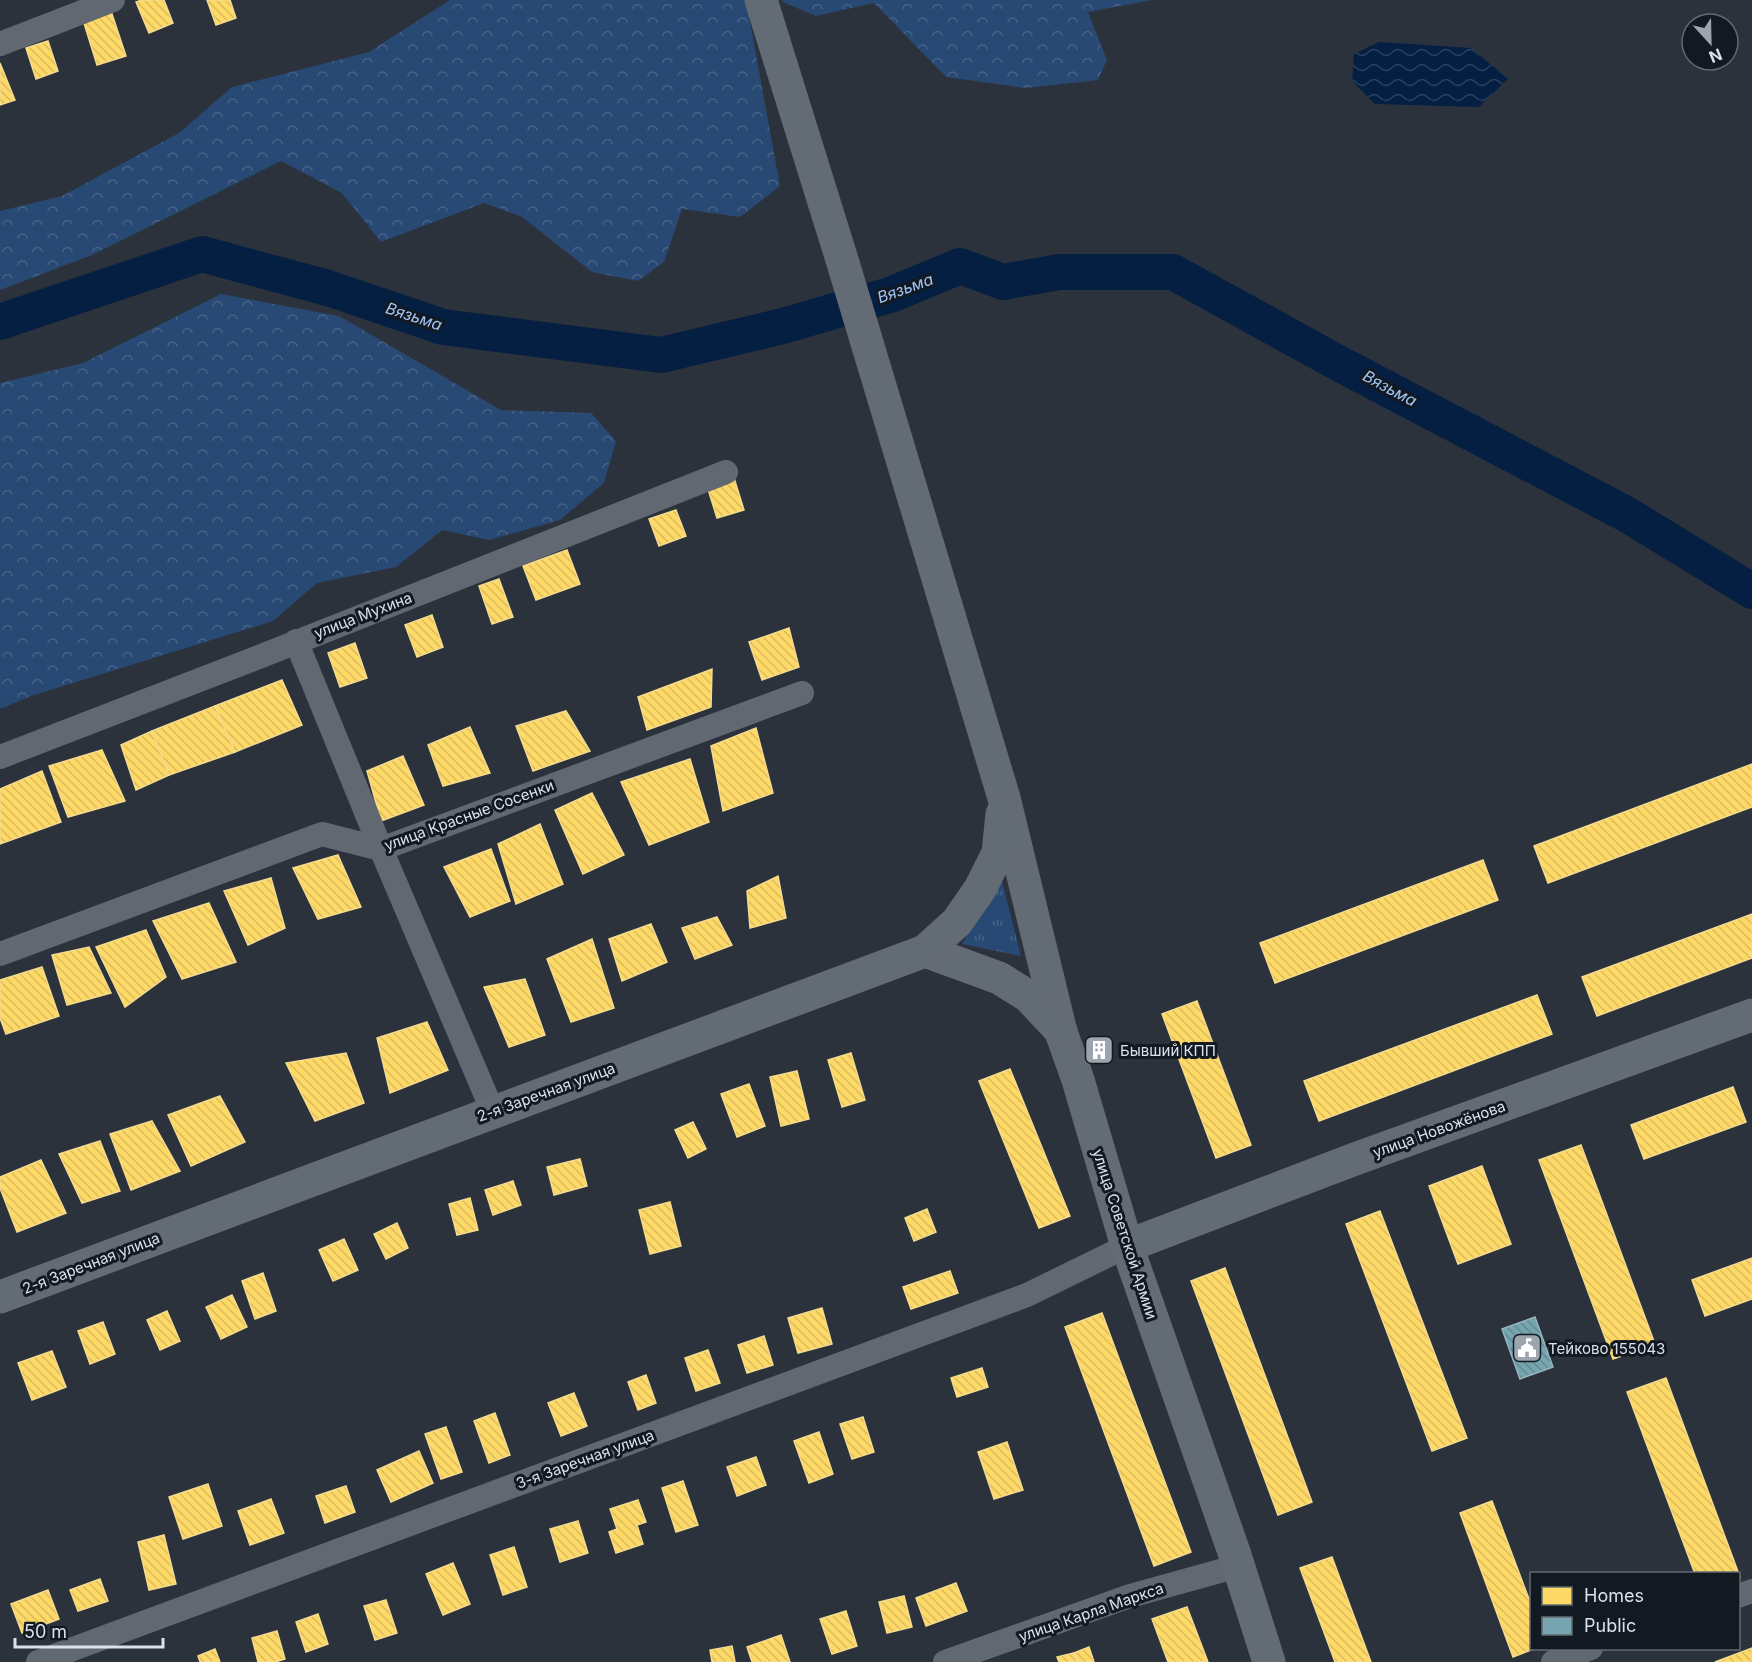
<svg xmlns="http://www.w3.org/2000/svg" width="1752" height="1662" font-family="Inter,sans-serif">
<style>
.grass{fill:url(#grass-tufts)}
.forest{fill:url(#forest-crowns)}
.water{fill:url(#water-waves)}
.homes{fill:url(#homes-back-hatch);stroke:#f4db8e;stroke-width:1.5}
.public{fill:url(#public-back-hatch);stroke:#94b7c1;stroke-width:1.5}
.lines{fill:none;stroke-linecap:round;stroke-linejoin:round}
.river{stroke:#041f42;stroke-width:36}
.street{stroke:#616872;stroke-width:24}
.secondary{stroke:#636b75;stroke-width:33}
.labels{text-anchor:middle;dominant-baseline:central;stroke-width:6;stroke-linejoin:round;paint-order:stroke}
.street-label{font-size:15px;fill:#d9e1ec;stroke:#131920}
.poi-label{font-size:15px;fill:#d9e1ec;stroke:#131920;text-anchor:start}
.water-label{font-size:16px;font-style:italic;fill:#a1c5f5;stroke:#131920}
</style>
<defs>
<pattern id="grass-tufts" width="24" height="20" patternUnits="userSpaceOnUse" patternTransform="scale(1.5)"><rect width="24" height="20" fill="#284974"/><path d="M3 7l-1-3M5 7V3M7 7l1-3M15 17l-1-3M17 17v-4M19 17l1-3" fill="none" stroke="#476388"/></pattern>
<pattern id="forest-crowns" width="20" height="18" patternUnits="userSpaceOnUse" patternTransform="scale(1.5)"><rect width="20" height="18" fill="#284974"/><path d="M2 6a3 3 0 1 1 6 0M12 15a3 3 0 1 1 6 0" fill="none" stroke="#476388"/></pattern>
<pattern id="water-waves" width="16" height="10" patternUnits="userSpaceOnUse" patternTransform="scale(1.5)"><rect width="16" height="10" fill="#041f42"/><path d="M0 5q4-4 8 0t8 0" fill="none" stroke="#283f5d"/></pattern>
<pattern id="homes-back-hatch" width="6" height="6" patternUnits="userSpaceOnUse" patternTransform="scale(1.5)"><rect width="6" height="6" fill="#ffd966"/><path d="M-1 5l2 2M0 0l6 6M5-1l2 2" fill="none" stroke="#d9bb60"/></pattern>
<pattern id="public-back-hatch" width="6" height="6" patternUnits="userSpaceOnUse" patternTransform="scale(1.5)"><rect width="6" height="6" fill="#76a5af"/><path d="M-1 5l2 2M0 0l6 6M5-1l2 2" fill="none" stroke="#668890"/></pattern>
</defs>
<rect width="100%" height="100%" fill="#2b323c"/>
<!-- grass -->
<path class="grass" d="M1001 877 1021 956 962 944Z"/>
<!-- forest -->
<g class="forest">
<path d="M450 0H746L780 186 740 217 682 209 664 262 638 281 592 272 522 217 484 203 381 242 342 193 281 161 92 255 0 290V211L62 196 179 133 232 87 369 52Z"/>
<path d="M782 0H1152L1088 12 1107 60 1098 80 1026 88 946 77 874 3 816 16 783 2Z"/>
<path d="M221 294 339 316 501 410 591 413 616 441 604 483 560 520 489 540 442 530 396 567 317 583 273 621 31 696 0 709V383L83 363Z"/>
</g>
<!-- water -->
<path class="water" d="M1379 42 1471 48 1508 79 1479 107 1375 104 1352 81 1354 54Z"/>
<!-- homes -->
<g class="homes">
<path d="M142 0H164L173 23 149 33 136 2Z"/>
<path d="M207 0H230L236 18 216 25Z"/>
<path d="M111 11 126 56 97 65 83 20Z"/>
<path d="M48 41 58 71 36 79 26 48Z"/>
<path d="M0 63 15 100 0 105Z"/>
<path d="M734 478 744 510 717 518 707 486Z"/>
<path d="M676 510 686 536 659 546 649 519Z"/>
<path d="M567 550 580 584 536 600 523 566Z"/>
<path d="M499 579 513 617 492 624 479 586Z"/>
<path d="M432 615 443 647 417 657 405 625Z"/>
<path d="M789 628 799 667 762 680 749 642Z"/>
<path d="M355 643 367 678 340 687 328 653Z"/>
<path d="M712 669 711 707 647 730 638 697Z"/>
<path d="M282 680 302 725 235 752 215 706Z"/>
<path d="M215 706 235 752 169 775 152 731Z"/>
<path d="M566 711 590 751 533 771 516 726Z"/>
<path d="M470 727 490 773 443 786 428 745Z"/>
<path d="M756 728 773 793 723 811 711 746Z"/>
<path d="M152 731 169 775 136 790 121 745Z"/>
<path d="M102 750 125 801 68 817 49 766Z"/>
<path d="M403 756 424 805 381 821 367 771Z"/>
<path d="M690 759 709 822 649 845 621 782Z"/>
<path d="M1752 764V807L1548 883 1534 846Z"/>
<path d="M42 771 61 822 0 844V789Z"/>
<path d="M592 793 624 855 583 874 555 810Z"/>
<path d="M540 824 563 884 516 904 498 844Z"/>
<path d="M491 849 510 901 470 917 444 867Z"/>
<path d="M338 855 361 907 318 919 293 868Z"/>
<path d="M1483 860 1498 900 1275 983 1260 943Z"/>
<path d="M778 876 786 918 750 928 747 891Z"/>
<path d="M271 878 285 928 248 945 224 891Z"/>
<path d="M209 903 236 962 182 979 153 921Z"/>
<path d="M1752 914V958L1597 1016 1582 977Z"/>
<path d="M717 917 732 945 695 959 682 928Z"/>
<path d="M651 924 667 962 622 981 609 939Z"/>
<path d="M146 930 166 977 125 1007 96 947Z"/>
<path d="M592 939 614 1008 571 1022 547 959Z"/>
<path d="M89 947 111 993 67 1005 52 955Z"/>
<path d="M42 967 59 1016 6 1034 0 1018V980Z"/>
<path d="M525 979 545 1035 509 1047 484 987Z"/>
<path d="M1537 995 1552 1034 1319 1121 1304 1081Z"/>
<path d="M1197 1001 1251 1145 1216 1158 1162 1014Z"/>
<path d="M427 1022 448 1070 390 1093 377 1038Z"/>
<path d="M1101 1043 1105 1055 1097 1058 1092 1046Z"/>
<path d="M346 1053 364 1103 315 1121 286 1063Z"/>
<path d="M851 1053 865 1100 842 1107 828 1060Z"/>
<path d="M1010 1069 1070 1216 1039 1228 979 1081Z"/>
<path d="M797 1071 809 1119 781 1126 770 1077Z"/>
<path d="M749 1084 765 1126 737 1137 721 1094Z"/>
<path d="M1733 1087 1746 1122 1644 1159 1631 1125Z"/>
<path d="M220 1096 245 1142 191 1166 168 1115Z"/>
<path d="M152 1121 180 1171 131 1190 110 1134Z"/>
<path d="M693 1122 706 1149 688 1158 675 1130Z"/>
<path d="M100 1141 120 1191 82 1203 59 1154Z"/>
<path d="M1581 1145 1655 1344 1613 1359 1539 1160Z"/>
<path d="M580 1159 587 1186 554 1195 547 1167Z"/>
<path d="M41 1160 66 1213 17 1232 0 1188V1177Z"/>
<path d="M1482 1166 1511 1244 1458 1264 1429 1186Z"/>
<path d="M513 1181 521 1205 493 1215 485 1190Z"/>
<path d="M470 1198 478 1230 457 1235 449 1204Z"/>
<path d="M670 1202 681 1246 650 1254 639 1210Z"/>
<path d="M927 1209 936 1232 914 1241 905 1218Z"/>
<path d="M1380 1211 1467 1438 1432 1451 1346 1224Z"/>
<path d="M397 1223 408 1248 386 1259 374 1234Z"/>
<path d="M344 1239 358 1270 333 1281 319 1250Z"/>
<path d="M1752 1258V1299L1705 1316 1692 1280Z"/>
<path d="M1225 1268 1312 1502 1278 1515 1191 1281Z"/>
<path d="M950 1271 958 1293 911 1309 903 1287Z"/>
<path d="M263 1273 276 1311 255 1319 242 1281Z"/>
<path d="M232 1295 247 1327 221 1339 206 1307Z"/>
<path d="M822 1308 832 1344 798 1353 788 1318Z"/>
<path d="M167 1311 180 1341 160 1350 147 1320Z"/>
<path d="M1102 1313 1191 1552 1154 1566 1065 1327Z"/>
<path d="M103 1322 115 1354 90 1364 78 1331Z"/>
<path d="M764 1336 773 1365 747 1373 738 1345Z"/>
<path d="M708 1350 720 1383 696 1391 685 1358Z"/>
<path d="M52 1351 66 1387 32 1400 18 1363Z"/>
<path d="M982 1368 988 1387 957 1397 951 1378Z"/>
<path d="M646 1375 656 1403 638 1410 628 1382Z"/>
<path d="M1666 1378 1740 1577H1738V1574H1695L1627 1392Z"/>
<path d="M574 1393 587 1426 561 1436 548 1403Z"/>
<path d="M495 1413 510 1455 489 1463 474 1421Z"/>
<path d="M863 1417 874 1452 852 1459 840 1424Z"/>
<path d="M446 1427 462 1472 441 1479 425 1434Z"/>
<path d="M819 1432 833 1474 809 1483 794 1441Z"/>
<path d="M1007 1442 1023 1490 994 1499 978 1452Z"/>
<path d="M419 1451 433 1483 391 1502 377 1470Z"/>
<path d="M756 1457 766 1485 737 1496 727 1467Z"/>
<path d="M683 1481 698 1525 676 1532 662 1488Z"/>
<path d="M208 1484 222 1526 183 1539 169 1497Z"/>
<path d="M346 1486 355 1512 325 1523 316 1496Z"/>
<path d="M271 1499 284 1533 250 1545 238 1511Z"/>
<path d="M638 1500 646 1522 637 1525 643 1544 616 1553 609 1532 617 1529 610 1509Z"/>
<path d="M1492 1501 1532 1607V1648H1536L1513 1657 1460 1513Z"/>
<path d="M578 1521 588 1553 560 1562 550 1529Z"/>
<path d="M164 1535 176 1584 149 1590 138 1542Z"/>
<path d="M514 1547 527 1587 503 1595 490 1555Z"/>
<path d="M1332 1557 1371 1662H1335L1300 1568Z"/>
<path d="M453 1563 470 1604 443 1615 426 1574Z"/>
<path d="M100 1579 108 1601 78 1611 70 1590Z"/>
<path d="M956 1583 967 1611 926 1626 916 1598Z"/>
<path d="M48 1590 59 1619 22 1633 11 1604Z"/>
<path d="M904 1596 912 1627 887 1633 879 1602Z"/>
<path d="M386 1600 397 1633 375 1640 364 1606Z"/>
<path d="M1187 1607 1208 1662H1168L1152 1619Z"/>
<path d="M846 1611 857 1646 832 1654 820 1619Z"/>
<path d="M318 1614 328 1644 306 1652 296 1622Z"/>
<path d="M277 1631 285 1659 275 1662H258L252 1638Z"/>
<path d="M781 1635 790 1662H752L747 1647Z"/>
<path d="M732 1646 735 1662H712L710 1650Z"/>
<path d="M1089 1647 1094 1662H1077L1074 1653Z"/>
<path d="M1752 1648V1662H1715Z"/>
<path d="M215 1649 220 1662H200L198 1656Z"/>
<path d="M1074 1653 1077 1662H1059L1057 1657Z"/>
</g>
<!-- public -->
<path class="public" d="M1535 1317 1553 1367 1520 1379 1502 1329Z"/>
<g class="lines">
<!-- river -->
<path class="river" d="M0 322 202 254 328 288 443 327 661 355 779 327 890 295 960 266 1003 282 1059 272H1173L1340 364 1626 514 1752 591"/>
<!-- street -->
<g class="street">
<path d="M0 44 113 0"/>
<path d="M296 641 381 849 493 1112"/>
<path d="M0 757 269 653 726 472"/>
<path d="M0 954 322 834 381 849 802 693"/>
<path d="M1738 1596 1752 1591"/>
<path d="M38 1662 1027 1295 1127 1246"/>
<path d="M945 1662 1130 1596 1238 1566"/>
<path d="M1553 1662 1591 1648"/>
</g>
<!-- secondary -->
<g class="secondary">
<path d="M761 0 843 263 1004 798 1061 1032 1078 1080 1127 1246 1235 1555 1269 1662"/>
<path d="M925 951 999 978 1028 996 1061 1031"/>
<path d="M1127 1246 1355 1159 1752 1015"/>
<path d="M0 1297 925 951 957 922 980 889 998 853 1002 814"/>
</g>
</g>
<!-- icons -->
<defs>
<g id="building-square" transform="scale(1.5)"><rect x="-9" y="-9" width="18" height="18" rx="4" fill="#9ca4ae" stroke="#131920"/><path d="M-4-6H4V6H1V3H-1V6H-4ZM-2.5-4.3h1.7v1.8h-1.7ZM.8-4.3h1.7v1.8H.8ZM-2.5-1h1.7V.8h-1.7ZM.8-1h1.7V.8H.8Z" fill="#fff"/></g>
<g id="civic-square" transform="scale(1.5)"><rect x="-9" y="-9" width="18" height="18" rx="4" fill="#9ca4ae" stroke="#131920"/><path d="M-.6-6.5H3V-4.5H.6V-3L4-1V1h2V6H-6V1h2V-1L-.6-3ZM-1.2 2.5V6h2.4V2.5Z" fill="#fff"/></g>
</defs>
<g fill-rule="evenodd">
<use href="#building-square" x="1099" y="1050"/>
<use href="#civic-square" x="1527" y="1348"/>
</g>
<g class="labels">
<!-- street labels -->
<g class="street-label">
<text transform="translate(363 615) rotate(-21)">улица Мухина</text>
<text transform="translate(469 815) rotate(-20)">улица Красные Сосенки</text>
<text transform="translate(546 1092) rotate(-20)">2-я Заречная улица</text>
<text transform="translate(1439 1129) rotate(-20)">улица Новожёнова</text>
<text transform="translate(1125 1234) rotate(72)">улица Советской Армии</text>
<text transform="translate(91 1263) rotate(-21)">2-я Заречная улица</text>
<text transform="translate(585 1459) rotate(-20)">3-я Заречная улица</text>
<text transform="translate(1091 1612) rotate(-19)">улица Карла Маркса</text>
</g>
<!-- poi labels -->
<g class="poi-label">
<text x="1120" y="1050">Бывший КПП</text>
<text x="1548" y="1348">Тейково 155043</text>
</g>
<!-- water labels -->
<g class="water-label">
<text transform="translate(905 288) rotate(-20)">Вязьма</text>
<text transform="translate(414 316) rotate(18)">Вязьма</text>
<text transform="translate(1390 388) rotate(28)">Вязьма</text>
</g>
</g>
<!-- legend -->
<rect x="1530" y="1572" width="210" height="78" fill="#131920" stroke="#626972" stroke-width="1.5"/>
<rect x="1542" y="1587" width="30" height="18" fill="#ffd966" stroke="#626972" stroke-width="1.5"/>
<text x="1584" y="1602" font-size="18" fill="#d9e1ec">Homes</text>
<rect x="1542" y="1617" width="30" height="18" fill="#76a5af" stroke="#626972" stroke-width="1.5"/>
<text x="1584" y="1632" font-size="18" fill="#d9e1ec">Public</text>
<!-- north arrow -->
<g transform="translate(1710 42) rotate(158)"><circle r="28" fill="#131920" stroke="#626972" stroke-width="1.5"/>
<path d="M0-4.5L10 22L0 15L-10 22Z" fill="#9ca4ae"/>
<text y="-9" font-size="16" font-weight="bold" text-anchor="middle" fill="#d9e1ec">N</text>
</g>
<!-- scale -->
<path d="M15 1638v9h148v-9" fill="none" stroke="#d9e1ec" stroke-width="3"/>
<text x="24" y="1638" font-size="18" fill="#d9e1ec" stroke="#131920" stroke-width="4.5" paint-order="stroke">50 m</text>
</svg>
